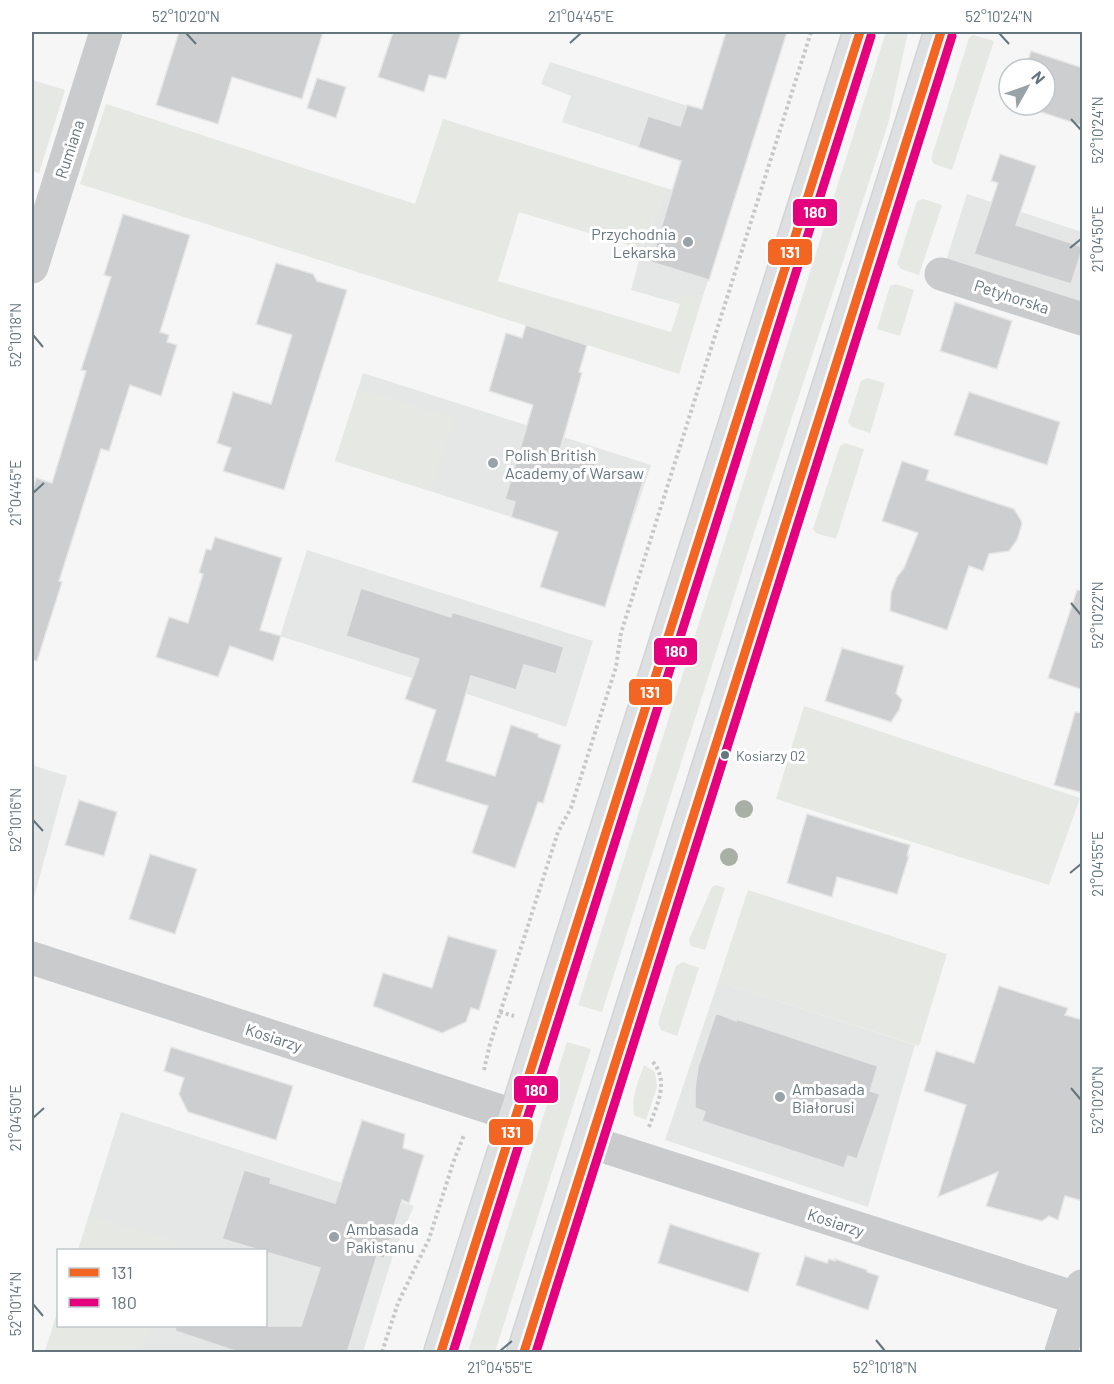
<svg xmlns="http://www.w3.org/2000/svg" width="1114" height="1384" font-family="Barlow,sans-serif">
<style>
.built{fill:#e5e7e6}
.green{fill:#e6e8e3}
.building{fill:#cdcecf;stroke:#e6e6e6;stroke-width:1.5}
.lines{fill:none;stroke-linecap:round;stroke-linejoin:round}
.secondary-casing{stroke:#d2d3d4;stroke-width:36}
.path{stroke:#c7c8c9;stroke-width:4;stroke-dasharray:3 3;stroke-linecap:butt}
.street{stroke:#c9cbcc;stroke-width:33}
.secondary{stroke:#dedfe0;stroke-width:33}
.bus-1-casing{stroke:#fff;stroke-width:14}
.bus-2-casing{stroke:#fff;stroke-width:14}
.bus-1{stroke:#f26522;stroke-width:9}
.bus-2{stroke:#e5007d;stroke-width:9}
.tree{fill:#a8b0a5}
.ticks{fill:none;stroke:#65757d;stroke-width:2}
.poi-dot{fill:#98a2a7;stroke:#fff;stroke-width:2}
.bus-dot{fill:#65757d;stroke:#fff;stroke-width:2}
.labels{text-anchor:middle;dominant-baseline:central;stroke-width:6;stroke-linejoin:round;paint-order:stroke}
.bus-label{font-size:14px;fill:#65757d;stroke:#fff;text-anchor:start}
.street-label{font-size:16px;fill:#65757d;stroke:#fff}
.poi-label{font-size:16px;fill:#65757d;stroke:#fff;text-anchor:start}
.line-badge{stroke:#fff;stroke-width:2}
.badge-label{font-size:16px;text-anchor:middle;font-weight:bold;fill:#fff}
.neatline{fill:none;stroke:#65757d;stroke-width:2}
.ticks-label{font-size:15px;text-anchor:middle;fill:#65757d}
</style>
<rect width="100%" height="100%" fill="#f6f6f6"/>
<!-- built -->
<g class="built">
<path d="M550 62 757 128 740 180 562 122 571 96 541 84Z"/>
<path d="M666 188 731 209 703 296 696 295 679 298 673 302 631 290 642 249Z"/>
<path d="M967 194 1082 232V311L944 267Z"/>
<path d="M363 373 651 465 622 552 335 461Z"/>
<path d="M307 550 593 641 566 727 428 681 427 683 280 636Z"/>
<path d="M32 765 67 776 32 905Z"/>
<path d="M718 982 915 1045 868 1207 665 1140Z"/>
<path d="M121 1112 414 1206 393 1255 363 1352H45L58 1310V1326H266V1250H78Z"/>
</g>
<!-- green -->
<g class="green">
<path d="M886 32H908L888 124 753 536 602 1012 578 1005Z"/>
<path d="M973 35 994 41 952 170 934 164 931 159 969 38Z"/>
<path d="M32 80 65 90 39 173 32 171Z"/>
<path d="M106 104 415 204 443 119 666 188 642 249 519 212 498 281 671 332 680 304 673 302C683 295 692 294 703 296L679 374 80 184Z"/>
<path d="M923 199 942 205 919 275 901 269 897 264 917 201Z"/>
<path d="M896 284 914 290 900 336 877 329 890 286Z"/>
<path d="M867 378 885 383 870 433 852 427 848 422 861 381Z"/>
<path d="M358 389 455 418 431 491 335 461Z"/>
<path d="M845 443 864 449 836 539 816 533 813 529 840 446Z"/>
<path d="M804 706 1080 798 1049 885 776 799Z"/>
<path d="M716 885 725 888 705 950 691 946 689 940 712 887Z"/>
<path d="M748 890 947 954 919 1046 718 982Z"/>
<path d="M683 962 699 968 677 1036 661 1030 658 1023 676 966Z"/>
<path d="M567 1042 591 1049 495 1352H468Z"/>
<path d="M644 1065 655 1072 657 1087 646 1120 634 1115C631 1097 638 1082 644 1065Z"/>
<path d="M90 1215 178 1243 175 1250H78Z"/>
<path d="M58 1310V1326H150L141 1352H45Z"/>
</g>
<!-- building -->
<g class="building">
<path d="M179 32H323L302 99 232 77 218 124 156 105Z"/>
<path d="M393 32H461L446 79 429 75 424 92 378 77Z"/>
<path d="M726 32H787L709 280 651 262 681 161 638 147 648 116 680 126 687 105 702 109Z"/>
<path d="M1031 51 1083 68V126L1020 105H1045V69H1025Z"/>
<path d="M317 78 346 87 336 118 307 108Z"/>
<path d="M1000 154 1036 166 1016 225 1083 247 1071 284 974 254 998 183 991 181Z"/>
<path d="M123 214 190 235 160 332 169 335 167 342 177 345 161 396 130 385 109 451 101 449 59 581 62 582 37 661 32 660V493L36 478 52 483 86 371 81 370 111 277 104 275Z"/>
<path d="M276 263 313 274 317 281 347 290 284 490 223 471 231 448 217 443 233 392 271 404 292 335 256 324Z"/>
<path d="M955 302 1012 321 997 369 940 351Z"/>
<path d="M526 325 587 345 579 372 582 373 559 453 644 478 605 607 540 587 558 532 511 517 515 502 505 499 533 405 489 391 506 333 522 338Z"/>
<path d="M969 392 1060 422 1047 465 954 435Z"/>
<path d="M902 461 929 470 926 480 1014 509 1021 520 1022 524 1017 540 1009 551 989 554 983 571 969 566 947 630 890 611 891 593 897 577 904 568 918 533 882 521Z"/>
<path d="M215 537 282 558 260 630 281 636 273 661 230 646 218 677 156 657 169 617 188 623 203 574 199 573 206 549 211 550Z"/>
<path d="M361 588 451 617 452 612 564 647 556 674 524 665 516 690 471 676 446 761 495 776 511 725 538 734V737L561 745 543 803 538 802 515 868 472 853 488 806 412 782 436 710 405 699 419 659 346 636Z"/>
<path d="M1077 590 1083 591V690L1048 678Z"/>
<path d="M842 648 904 666 896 693 902 700 899 710 891 722 825 701Z"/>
<path d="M1075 712 1083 713V793L1054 785Z"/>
<path d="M79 800 117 812 104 856 65 845Z"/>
<path d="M807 814 910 845 907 856H909L897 894 837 877 832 897 787 883Z"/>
<path d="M150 854 197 869 175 934 129 919Z"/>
<path d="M448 936 497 950 479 1010 471 1008 466 1022 442 1033 373 1006 383 973 432 988Z"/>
<path d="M999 986 1068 1008 1065 1015 1083 1020V1201L1065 1196 1058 1220 1049 1216 1042 1221 986 1206 998 1172 938 1197 966 1105 924 1091 936 1051 974 1063Z"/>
<path d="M716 1013 736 1021V1019L878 1066 870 1091 880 1094 857 1159 848 1156 844 1168 702 1121 705 1112 695 1108V1088L698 1067Z"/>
<path d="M171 1047 293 1086 276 1140 188 1112 179 1094 184 1078 164 1071Z"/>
<path d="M362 1120 405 1134 403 1148 424 1155 409 1203 402 1200 384 1259 377 1256 347 1353H241L175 1331 176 1326H301L320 1268 222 1239 244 1170 271 1178 270 1183 335 1203Z"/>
<path d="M670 1224 760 1253 748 1292 658 1263Z"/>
<path d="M805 1256 827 1263 829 1259 835 1261V1259L867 1270V1272L879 1276 868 1310 796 1285Z"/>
</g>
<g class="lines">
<!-- secondary casing -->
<g class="secondary-casing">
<g id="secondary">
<path d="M441 1352 860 32"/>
<path d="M524 1352 941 32"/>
</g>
</g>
<!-- path -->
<g class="path">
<path d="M500 1012 514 1016"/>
<path d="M484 1070 490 1044 558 832 571 808 616 667 621 633 811 32"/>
<path d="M649 1127C657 1104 670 1081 652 1061"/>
<path d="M382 1352 398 1303 429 1239 453 1163 464 1135"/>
</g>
<!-- street -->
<g class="street">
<path d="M32 267 106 32"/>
<path d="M941 274 1082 319"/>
<path d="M32 958 516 1116"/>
<path d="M590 1142 1082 1300"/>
<path d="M1061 1352 1082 1286"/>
</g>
<!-- secondary -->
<use href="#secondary" class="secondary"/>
<!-- bus-1 casing -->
<g class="bus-1-casing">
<g id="bus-1">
<path d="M441 1352 860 32"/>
<path d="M524 1352 941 32"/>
</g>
</g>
<!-- bus-2 casing -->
<g class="bus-2-casing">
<g id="bus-2">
<path d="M453 1352 871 36"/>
<path d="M536 1352 952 36"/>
</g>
</g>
<!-- bus-1 -->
<use href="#bus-1" class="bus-1"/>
<!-- bus-2 -->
<use href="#bus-2" class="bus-2"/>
</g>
<!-- trees -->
<g class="tree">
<circle cx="744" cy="809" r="9"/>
<circle cx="729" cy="857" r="9"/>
</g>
<!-- ticks -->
<path class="ticks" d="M186 33 196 44M999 33 1009 44M570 43 581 33M1071 119 1081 130M1070 248 1081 239M33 335 43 347M33 493 44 483M1071 603 1081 615M33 820 43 831M1070 873 1081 864M1071 1088 1081 1100M33 1118 44 1108M33 1304 43 1316M876 1340 885 1351M500 1351 512 1341"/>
<!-- markers -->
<g class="poi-dot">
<circle cx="688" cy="242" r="6"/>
<circle cx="493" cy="463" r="6"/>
<circle cx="780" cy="1097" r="6"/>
<circle cx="334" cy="1237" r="6"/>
</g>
<circle class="bus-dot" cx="725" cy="755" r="5"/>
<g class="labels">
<!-- bus labels -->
<g class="bus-label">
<text x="736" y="755">Kosiarzy 02</text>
</g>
<!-- street labels -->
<g class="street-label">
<text transform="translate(69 149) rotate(-72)">Rumiana</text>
<text transform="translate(1012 296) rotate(18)">Petyhorska</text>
<text transform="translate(274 1037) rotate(18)">Kosiarzy</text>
<text transform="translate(836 1222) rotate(18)">Kosiarzy</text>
</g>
<!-- poi labels -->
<g class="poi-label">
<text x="676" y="233" text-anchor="end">Przychodnia<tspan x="676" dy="18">Lekarska</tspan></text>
<text x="505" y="454">Polish British<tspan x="505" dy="18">Academy of Warsaw</tspan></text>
<text x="792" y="1088">Ambasada<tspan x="792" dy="18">Białorusi</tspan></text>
<text x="346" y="1228">Ambasada<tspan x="346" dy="18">Pakistanu</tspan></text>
</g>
</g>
<g class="line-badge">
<rect x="792" y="198" width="46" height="29" rx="6" fill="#e5007d"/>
<rect x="767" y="238" width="46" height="28" rx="6" fill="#f26522"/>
<rect x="653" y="637" width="45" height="29" rx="6" fill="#e5007d"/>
<rect x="628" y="678" width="45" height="28" rx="6" fill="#f26522"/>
<rect x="513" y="1075" width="46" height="29" rx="6" fill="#e5007d"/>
<rect x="488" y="1118" width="46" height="28" rx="6" fill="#f26522"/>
</g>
<g class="badge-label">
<text x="815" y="218">180</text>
<text x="790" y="258">131</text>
<text x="676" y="657">180</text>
<text x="650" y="698">131</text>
<text x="536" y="1096">180</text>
<text x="511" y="1138">131</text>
</g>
<!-- border -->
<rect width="1114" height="1384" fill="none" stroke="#ffffff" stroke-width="66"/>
<!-- legend -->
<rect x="57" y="1249" width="210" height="78" fill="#ffffff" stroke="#c1c8cb" stroke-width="1.5"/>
<rect x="69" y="1268" width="30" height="9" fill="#f26522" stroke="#c1c8cb" stroke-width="1.5"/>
<text x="111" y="1279" font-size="18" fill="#65757d">131</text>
<rect x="69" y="1298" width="30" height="9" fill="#e5007d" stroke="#c1c8cb" stroke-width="1.5"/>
<text x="111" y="1309" font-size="18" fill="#65757d">180</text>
<!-- north arrow -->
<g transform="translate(1027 87) rotate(50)"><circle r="28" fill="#ffffff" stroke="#c1c8cb" stroke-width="1.5"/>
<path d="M0-4.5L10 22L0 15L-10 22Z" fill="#98a2a7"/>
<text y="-9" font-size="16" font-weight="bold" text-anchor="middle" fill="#65757d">N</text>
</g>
<rect x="33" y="33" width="1048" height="1318" class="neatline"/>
<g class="ticks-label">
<text x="186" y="22">52°10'20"N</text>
<text x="581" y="22">21°04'45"E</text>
<text x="999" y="22">52°10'24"N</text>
<text transform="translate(1098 130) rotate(-90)" y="5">52°10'24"N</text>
<text transform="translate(1098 239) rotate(-90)" y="5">21°04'50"E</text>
<text transform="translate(16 335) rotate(-90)" y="5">52°10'18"N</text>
<text transform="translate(16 493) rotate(-90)" y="5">21°04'45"E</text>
<text transform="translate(1098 615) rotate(-90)" y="5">52°10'22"N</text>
<text transform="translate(16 820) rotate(-90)" y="5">52°10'16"N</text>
<text transform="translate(1098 864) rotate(-90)" y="5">21°04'55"E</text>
<text transform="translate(1098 1100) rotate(-90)" y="5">52°10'20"N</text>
<text transform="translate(16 1118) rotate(-90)" y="5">21°04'50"E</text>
<text transform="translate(16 1304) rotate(-90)" y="5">52°10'14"N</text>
<text x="500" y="1373">21°04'55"E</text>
<text x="885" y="1373">52°10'18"N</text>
</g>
</svg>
